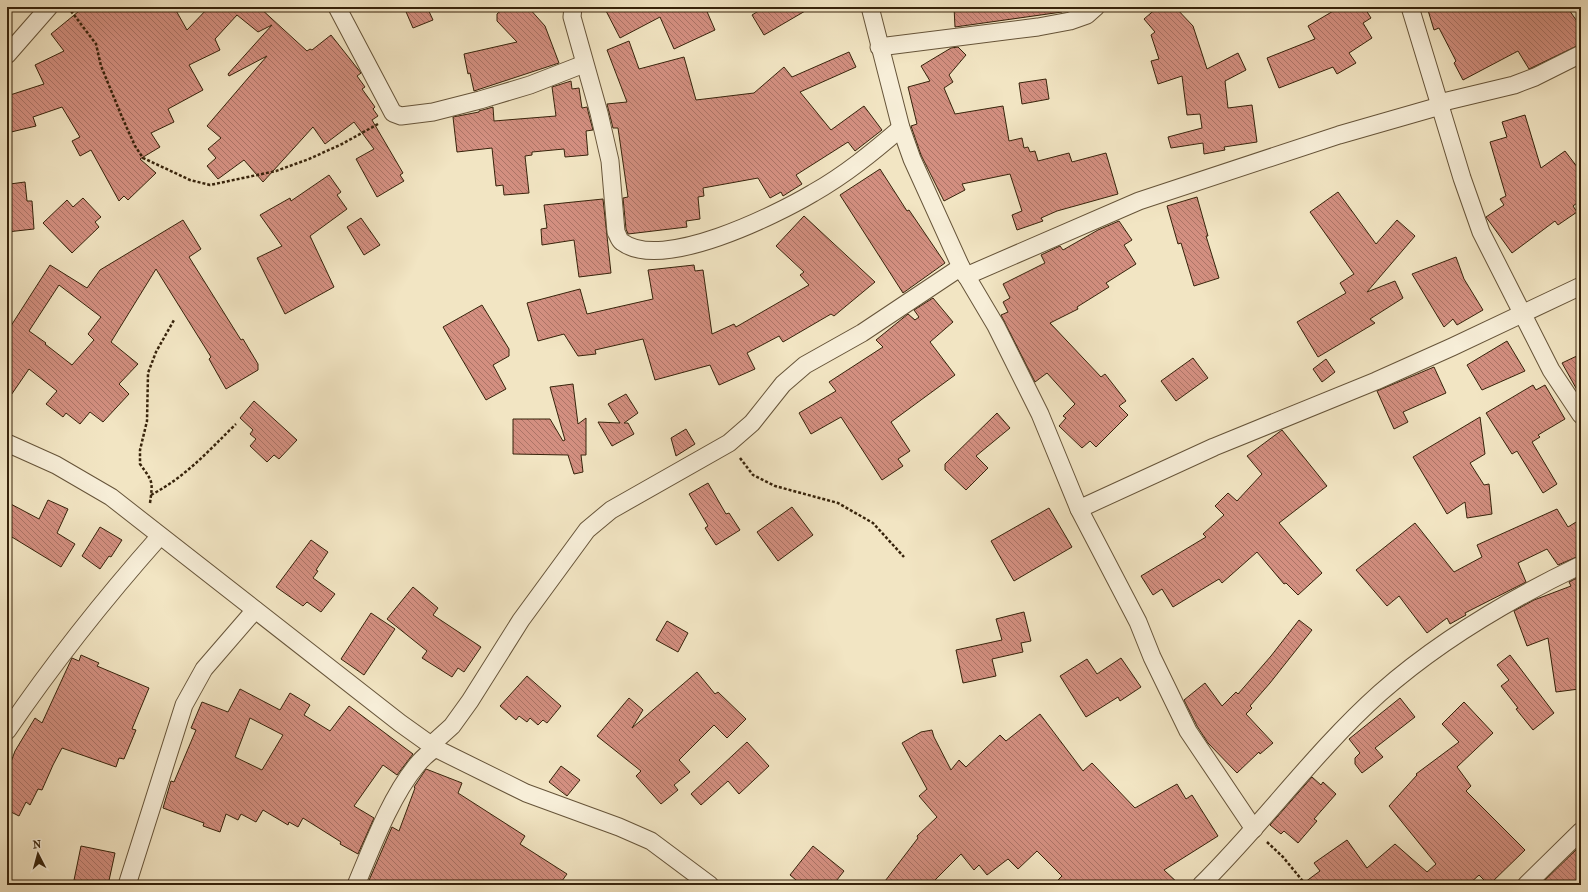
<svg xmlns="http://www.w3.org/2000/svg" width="1588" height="892" font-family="'IM FELL French Canon',serif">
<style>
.building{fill:url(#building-back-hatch);stroke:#37230b;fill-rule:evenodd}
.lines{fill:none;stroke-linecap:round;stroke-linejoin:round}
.minor-casing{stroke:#665439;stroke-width:19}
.path{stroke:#37230b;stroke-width:2.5;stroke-dasharray:3 2;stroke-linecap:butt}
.minor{stroke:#f7eed8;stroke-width:17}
</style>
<defs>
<pattern id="building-back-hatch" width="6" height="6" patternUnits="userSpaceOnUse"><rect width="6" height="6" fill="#d38f80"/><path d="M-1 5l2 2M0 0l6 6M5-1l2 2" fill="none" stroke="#ac7467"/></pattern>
</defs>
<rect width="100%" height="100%" fill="#f2e5c3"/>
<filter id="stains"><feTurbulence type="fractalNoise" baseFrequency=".005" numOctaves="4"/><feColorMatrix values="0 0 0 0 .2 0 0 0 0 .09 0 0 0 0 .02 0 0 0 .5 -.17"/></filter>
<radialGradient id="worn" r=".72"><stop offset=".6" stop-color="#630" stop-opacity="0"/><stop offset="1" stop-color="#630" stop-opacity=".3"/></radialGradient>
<!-- building -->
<g class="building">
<path d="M84 7H174L187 30 209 7H259L307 51 310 49 312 50 331 35 361 73 357 76 365 87 362 89 375 107 373 109 378 116 372 120 403 173 400 175 404 181 377 197 356 159 374 149 354 122 325 144 313 127 263 182 244 160 218 179 207 166 216 158 208 149 221 138 207 126 267 56 229 76 228 74 272 25 258 32 237 15 215 39 220 50 189 65 203 90 168 109 174 122 151 133 160 147 140 159 156 173 128 200 124 196 119 201 91 150 80 156 72 141 80 137 62 107 33 117 36 126 7 133V96L44 84 35 65 64 51 51 34Z"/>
<path d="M404 7H427L433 20 413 28Z"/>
<path d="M505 7H528L545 26 559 63 474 91 470 73 468 74 464 54 517 42 497 21V14Z"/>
<path d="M604 7H705L715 30 674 49 660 17 620 38Z"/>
<path d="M765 7H812L764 35 752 15Z"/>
<path d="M954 7H1062V12L955 27Z"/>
<path d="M1158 7H1175L1193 26 1207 69 1238 53 1246 70 1225 81 1228 108 1252 105 1257 142 1224 147 1225 150 1204 154 1203 143 1171 148 1168 137 1202 128 1200 114 1187 115 1182 76 1158 84 1151 61 1159 59 1151 35 1155 32 1144 19Z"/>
<path d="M1340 7H1364L1371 18 1363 23 1372 38 1349 53 1356 63 1337 74 1333 67 1279 88 1267 58 1315 39 1308 26Z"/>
<path d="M1427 7H1567L1581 27V44L1529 69 1518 51 1463 80 1454 63 1456 61 1439 28 1434 30Z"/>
<path d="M629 41 639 69 684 57 696 100 754 93 784 67 792 77 849 52 856 67 800 92 831 130 864 106 882 130 855 151 848 142 796 175 802 184 783 196 781 192 770 198 758 178 703 188 704 196 698 197 700 219 686 221 687 227 628 234 626 229 623 198 628 197 618 128H613L607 104 627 102 607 50Z"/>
<path d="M958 47 966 55 949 75 953 82 944 88 955 114 1003 106 1009 141 1022 138 1024 148 1028 147 1030 152 1035 151 1038 161 1069 153 1072 162 1106 153 1118 194 1057 211 1041 218 1043 221 1017 230 1012 215 1022 211 1010 174 962 184 965 190 944 201 921 155 911 126 917 124 908 87 930 81 921 66 951 48Z"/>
<path d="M1046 79 1049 99 1022 104 1019 83Z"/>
<path d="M571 81 572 89 579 88 582 108 587 107 589 115 593 130 586 131 588 155 565 157 564 149 532 152V155L525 156 529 193 504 195 503 185 496 186 492 148 457 152 453 117 479 112V111L493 107 494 121 556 116 552 87Z"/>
<path d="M1525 115 1541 168 1565 151 1581 172V200L1573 206 1577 212 1558 225 1555 221 1512 253 1486 217 1504 205 1500 199 1506 196 1490 142 1507 137 1502 122Z"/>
<path d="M880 169 907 211 909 210 945 263 903 293 840 195Z"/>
<path d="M329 175 341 192 337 195 347 209 310 236 334 287 285 314 257 258 282 246 260 215 290 198 291 201Z"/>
<path d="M25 182 27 201H32L34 229 7 232V203L11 202 10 184Z"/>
<path d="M1338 192 1376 244 1397 220 1415 236 1367 292 1395 281 1403 298 1370 319 1375 323 1318 357 1297 322 1346 293 1340 283 1354 274 1310 212Z"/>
<path d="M1197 197 1208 236H1206L1219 278 1194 286 1181 243 1178 244 1167 206Z"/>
<path d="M83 198 101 217 95 222 99 227 72 253 43 223 67 200 73 207Z"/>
<path d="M603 199 611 273 579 277 574 240 542 245 541 229 547 228 544 205Z"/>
<path d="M804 216 875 282 834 316 831 314 783 342 779 336 747 353 755 369 719 385 710 365 655 380 643 339 595 350 596 354 578 356 564 334 538 341 527 303 580 289 587 314 653 299 648 270 694 265 695 271 703 270 712 334 734 324 736 327 809 285 800 275 804 272 776 246Z"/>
<path d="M361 218 380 245 364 255 347 227Z"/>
<path d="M183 220 201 249 189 257 241 340 243 339 258 364V370L226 389 209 359 211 357 156 269 111 342 138 364 119 384 129 394 103 422 90 412 80 424 66 413 63 417 46 404 57 391 29 369 7 401V332L50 265 87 288 100 270ZM59 285 101 317 88 334 94 340 72 365 45 344 46 343 29 331Z"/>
<path d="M1119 221 1132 240 1124 245 1136 264 1106 283 1109 287 1077 307 1078 309 1050 323 1101 377 1105 374 1126 401 1119 406 1128 415 1096 447 1090 441 1082 448 1059 426 1066 418 1063 416 1075 404 1047 373 1035 382 1001 315 1008 312 1003 302 1010 298 1003 284 1045 263 1041 255 1060 246 1063 250 1098 230Z"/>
<path d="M1456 257 1464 279 1483 310 1457 325 1453 319 1444 327 1412 274Z"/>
<path d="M933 298 953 322 930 342 955 375 891 422 910 451 898 459 903 466 882 480 841 417 811 434 799 413 836 391 829 382 883 347 876 340 908 314 915 320 919 317 914 310Z"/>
<path d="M482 305 509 349V356L493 365 506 389 486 400 443 327Z"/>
<path d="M1507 341 1525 371 1482 390 1467 365Z"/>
<path d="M1581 354V397L1562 363Z"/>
<path d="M1193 358 1208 378 1176 401 1161 381Z"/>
<path d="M1326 359 1335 372 1322 382 1313 369Z"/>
<path d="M1434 367 1446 393 1403 412 1408 422 1394 429 1377 391Z"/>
<path d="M573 384 578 424 586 418V455H581L583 472 574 474 568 455 513 454V419H550L563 441 565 440 550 387Z"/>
<path d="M1533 385 1536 390 1545 385 1565 419 1538 435 1540 437 1532 442 1557 484 1543 493 1517 451 1512 454 1486 413Z"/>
<path d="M626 394 638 413 624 423H628L634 434 612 446 598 422 620 423 608 404Z"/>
<path d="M254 401 297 440 279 459 274 455 267 462 250 446 256 439 250 434 253 430 240 418Z"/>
<path d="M997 413 1010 428 976 456 988 468 966 490 945 470V464Z"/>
<path d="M1480 417 1485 454 1470 463 1484 485 1489 484 1492 514 1467 518 1465 502 1447 514 1413 457Z"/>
<path d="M686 429 695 444 676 456 671 438Z"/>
<path d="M1282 430 1327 486 1279 523 1322 573 1298 595 1286 583 1284 584 1257 552 1222 583 1219 579 1173 607 1162 589 1153 595 1141 576 1206 537 1203 534 1224 515 1215 506 1228 493 1237 501 1262 474 1247 456Z"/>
<path d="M708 483 726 514 729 513 740 530 716 545 705 528 708 526 689 494Z"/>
<path d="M48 500 68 509 57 533 75 544 61 567 7 534V502L39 519Z"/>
<path d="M792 507 813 535 778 561 757 532Z"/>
<path d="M1049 508 1072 547 1014 581 991 541Z"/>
<path d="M1557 509 1568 527 1581 519V555L1558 565 1547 549 1518 563 1526 582 1465 613 1466 615 1450 624 1447 618 1427 633 1399 596 1387 606 1356 570 1415 523 1454 572 1482 557 1477 545Z"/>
<path d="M100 527 122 540 111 557 109 556 100 569 82 556Z"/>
<path d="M311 540 328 552 316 570 318 571 313 578 335 594 321 612 307 602 303 606 276 587Z"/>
<path d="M1581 576V679H1578L1579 689 1556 692 1548 638 1527 646 1514 611 1534 600 1571 586 1569 582Z"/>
<path d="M413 587 438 608 433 615 481 647 464 672 458 668 452 677 422 658 427 651 387 619Z"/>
<path d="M1024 612 1031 641 1021 643 1023 652 992 659 996 676 963 683 956 650 1002 640 996 619Z"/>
<path d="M371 613 395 629 364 675 341 659Z"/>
<path d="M1299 620 1312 630 1270 683 1250 706 1252 708 1246 714 1273 743 1260 754 1259 752 1237 773 1208 743 1197 726 1184 700 1205 683 1222 706 1236 692 1238 694 1271 656Z"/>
<path d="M667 621 688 633 678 652 656 640Z"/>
<path d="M81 655 99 663 97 666 149 688 132 729 136 730 124 759 119 758 116 767 62 748 53 765 42 790 38 789 30 805 26 802 19 816 7 810V773L15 751 35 718 42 723 71 660 72 658 79 661Z"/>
<path d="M1510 655 1554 713 1533 730 1516 709 1518 708 1501 686 1509 680 1497 665Z"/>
<path d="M1121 658 1141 687 1120 701 1118 697 1086 717 1060 676 1087 659 1097 674Z"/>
<path d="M697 672 715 694 718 692 746 719 727 738 714 725 679 760 690 772 674 785 678 790 661 804 636 776 641 771 597 736 629 698 643 710 632 728Z"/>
<path d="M527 676 561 706 547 723 543 720 538 725 530 718 527 722 519 716 516 720 500 706Z"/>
<path d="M240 689 280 710 290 693 310 705 304 715 330 731 349 706 413 754 397 775 383 765 354 806 374 818 358 854 340 844 341 842 303 818 298 827 289 822 288 825 263 810 256 822 241 814 238 820 226 814 220 832 203 826 204 823 163 808 171 781 174 782 196 730 191 728 202 702 228 712ZM250 718 283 735 262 770 235 757Z"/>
<path d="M1400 698 1415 717 1375 748 1383 757 1362 773 1355 764V758L1360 753 1349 739Z"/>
<path d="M1464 702 1493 733 1457 767 1471 786 1466 791 1525 850 1489 885 1479 875 1468 885H1301L1320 871 1314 863 1347 840 1367 868 1395 844 1427 872 1436 864 1389 806 1417 775 1416 774 1459 742 1442 724Z"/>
<path d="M1040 714 1083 771 1092 763 1135 808 1177 784 1186 799 1192 795 1218 836 1164 870 1180 885H1053L1062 876 1037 851 1018 869 1008 859 987 875 979 865 974 870 961 854 930 885H882L918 838 917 836 937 817 919 796 927 789 902 743 921 732 932 730 934 737 951 770 959 760 966 767 1000 735 1006 741Z"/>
<path d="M747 742 769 766 739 794 728 781 701 805 691 794Z"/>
<path d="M561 766 580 780 567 796 549 782Z"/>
<path d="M426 769 462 783 458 793 525 836 520 844 567 874 559 885H367L392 827 399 831 415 788 414 787Z"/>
<path d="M1312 777 1321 785 1323 782 1336 794 1314 819 1317 821 1298 843 1284 831 1281 834 1270 825Z"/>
<path d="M1581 845V885H1540Z"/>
<path d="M81 846 115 853 108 885H73Z"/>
<path d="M813 846 844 871 833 885H802L790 875Z"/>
</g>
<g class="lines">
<!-- minor casing -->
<g class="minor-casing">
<g id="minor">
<path d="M337 7 393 113 401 116 433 112 480 100 530 85 584 64"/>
<path d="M573 7 572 17 599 113 610 161 616 232C618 235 619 240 622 242 662 272 776 215 813 193 845 175 873 152 901 128"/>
<path d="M870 7 901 128 912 159 961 267 996 326 1040 414 1079 509 1138 622 1152 657 1188 731 1254 829"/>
<path d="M1410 7 1462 178 1481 232 1551 370 1581 415"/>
<path d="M879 47 1038 27 1070 21 1087 15 1096 7"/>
<path d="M7 55 49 7"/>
<path d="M1439 103 1514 85 1535 77 1581 54"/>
<path d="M966 276 1139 201 1339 135 1440 106"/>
<path d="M7 443 56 465 111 497 400 723 435 748 526 793 619 827 651 841 710 885"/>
<path d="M1079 509 1214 447 1376 381 1452 347 1581 286"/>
<path d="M7 731C54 662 105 598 160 536"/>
<path d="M431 745 452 726 470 701 521 620 587 530 611 510 729 443 752 423 783 384 805 365 862 333 961 267"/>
<path d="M127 885 184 705 204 669 255 610"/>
<path d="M356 885C372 847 391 796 417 765 422 758 429 753 435 748"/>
<path d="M1201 885C1263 824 1315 751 1380 693 1440 640 1510 599 1581 565"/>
<path d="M1526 885 1581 831"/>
</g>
</g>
<!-- path -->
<g class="path">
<path d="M68 7 96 44 101 66 122 117 135 146 143 158 190 180 210 185 276 171 309 159 342 144 378 124"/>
<path d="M740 458 753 475 775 486 838 503 873 523 904 557"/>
<path d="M151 495C188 475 207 452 236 424"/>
<path d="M150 503C153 481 153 482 140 464V450L147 421 148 373 156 352 174 320"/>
<path d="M1267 842 1283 857 1306 885"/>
</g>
<!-- minor -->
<use href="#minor" class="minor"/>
</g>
<!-- margin -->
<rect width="1588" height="892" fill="none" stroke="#f2e5c3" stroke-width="24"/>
<rect x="8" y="8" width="1572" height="876" fill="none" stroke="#37230b" stroke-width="2"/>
<rect x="12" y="12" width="1564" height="868" fill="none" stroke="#37230b"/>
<!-- north arrow -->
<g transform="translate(38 854) rotate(354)" stroke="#f7eed8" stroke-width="3" paint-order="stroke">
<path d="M0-3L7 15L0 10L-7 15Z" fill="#37230b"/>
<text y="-6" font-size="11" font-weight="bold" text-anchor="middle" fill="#37230b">N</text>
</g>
<rect width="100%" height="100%" filter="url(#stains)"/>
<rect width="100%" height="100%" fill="url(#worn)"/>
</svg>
